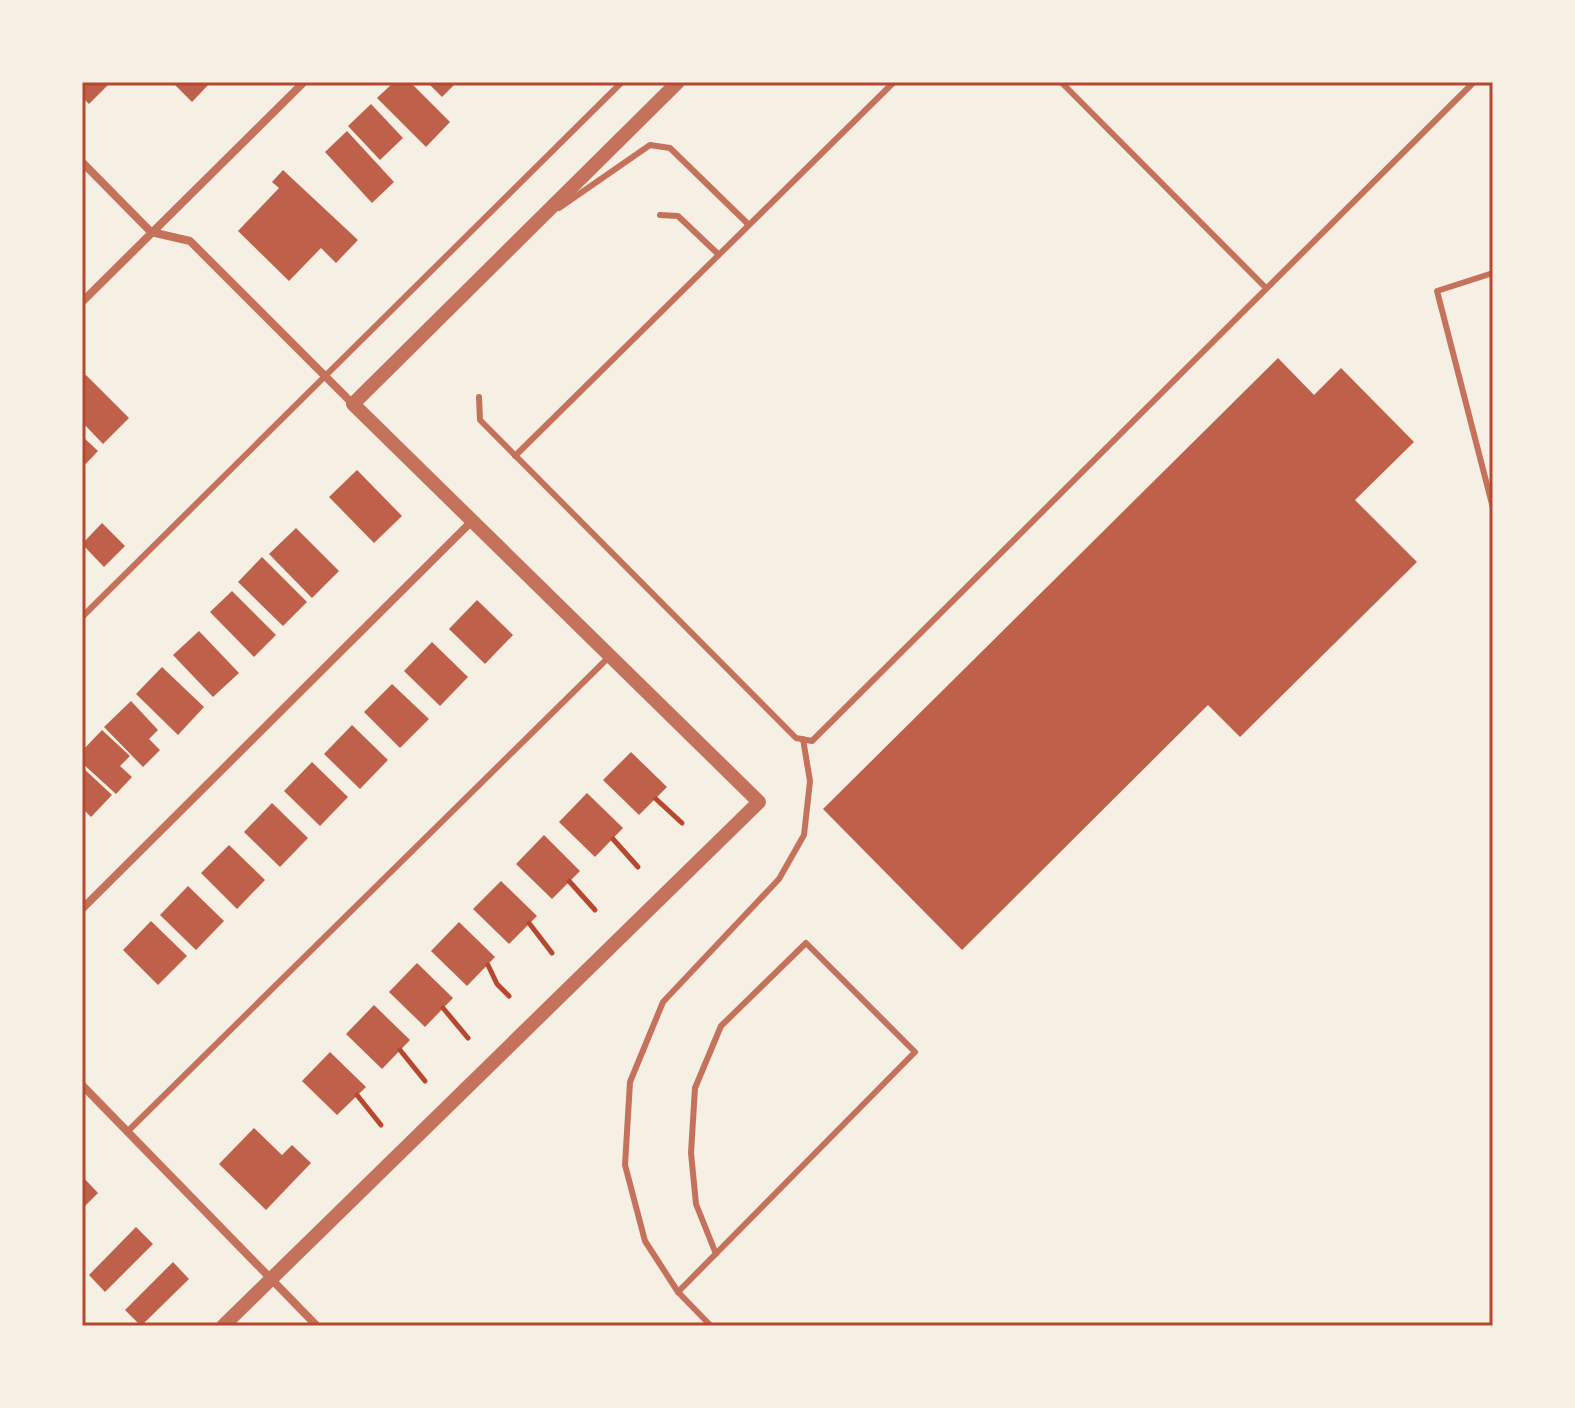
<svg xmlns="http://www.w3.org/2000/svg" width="1575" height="1408" font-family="Commissioner,sans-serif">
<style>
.building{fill:#bf614a}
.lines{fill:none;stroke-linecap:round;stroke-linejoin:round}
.path{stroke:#b5482f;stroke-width:5}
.service{stroke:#c5725c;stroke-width:6}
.minor{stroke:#c5725c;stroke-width:8}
.tertiary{stroke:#c5725c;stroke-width:14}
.neatline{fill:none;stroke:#b5482f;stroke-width:3}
</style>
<rect width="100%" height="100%" fill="#f6efe4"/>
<!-- building -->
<g class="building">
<path d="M82 82H111L89 104 82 97Z"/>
<path d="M172 82H211L192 102Z"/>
<path d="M394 82H410L450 122 426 147 377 98Z"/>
<path d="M427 82H457L442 97Z"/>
<path d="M371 104 403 138 380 160 348 126Z"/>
<path d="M347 131 394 182 372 203 325 152Z"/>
<path d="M283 170 358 240 336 263 321 248 289 281 238 231 279 188 272 182Z"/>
<path d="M1278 358 1314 395 1341 368 1414 442 1355 500 1417 562 1240 737 1208 705 962 950 823 809Z"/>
<path d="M86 375 129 418 103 444 82 422V379Z"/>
<path d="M82 436 98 451 82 468Z"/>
<path d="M357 470 402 516 374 543 329 497Z"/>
<path d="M102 523 125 546 104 567 82 544Z"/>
<path d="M296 528 339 571 312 598 269 554Z"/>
<path d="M262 557 307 602 283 626 238 582Z"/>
<path d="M232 591 276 635 254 657 210 612Z"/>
<path d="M477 600 513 635 485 664 449 629Z"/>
<path d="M199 631 239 673 213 697 173 655Z"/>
<path d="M432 642 468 677 440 706 404 671Z"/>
<path d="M162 667 204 707 178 735 136 694Z"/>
<path d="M392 684 429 719 400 748 364 712Z"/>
<path d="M131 701 158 730 149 739 160 750 143 767 104 727Z"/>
<path d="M352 725 388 760 360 789 324 754Z"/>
<path d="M102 730 130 756 120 766 132 777 116 794 82 763V751Z"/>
<path d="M631 752 667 787 639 815 603 780Z"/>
<path d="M312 762 348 797 320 826 284 791Z"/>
<path d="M82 767 112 795 91 817 82 808Z"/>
<path d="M587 793 623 828 595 857 559 822Z"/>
<path d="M272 803 308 838 280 867 244 832Z"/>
<path d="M544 835 580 871 552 899 516 864Z"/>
<path d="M229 845 265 880 237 909 201 873Z"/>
<path d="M501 881 537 916 509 944 473 909Z"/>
<path d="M188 886 224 921 196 950 160 915Z"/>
<path d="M151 921 187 956 158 985 123 950Z"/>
<path d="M459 922 495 957 467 986 431 951Z"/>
<path d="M417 963 453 998 425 1027 389 992Z"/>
<path d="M374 1005 410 1040 382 1069 346 1034Z"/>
<path d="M330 1052 366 1087 337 1115 302 1081Z"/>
<path d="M254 1128 282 1155 292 1145 311 1163 266 1210 219 1164Z"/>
<path d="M82 1176 98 1193 82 1209Z"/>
<path d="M136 1227 153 1244 105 1292 89 1275Z"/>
<path d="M173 1262 189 1279 141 1326 125 1310Z"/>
</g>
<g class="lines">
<!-- path -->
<g class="path">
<path d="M656 799 682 823"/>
<path d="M613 839 638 867"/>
<path d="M569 881 595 910"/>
<path d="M529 923 552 953"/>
<path d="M488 965 497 984 509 996"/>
<path d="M443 1008 468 1038"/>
<path d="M400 1050 425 1081"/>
<path d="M357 1095 381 1125"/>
</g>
<!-- service -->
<g class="service">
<path d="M1061 82 1266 288"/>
<path d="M559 208 650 145 670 148 748 224"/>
<path d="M660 215 678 216 718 254"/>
<path d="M1493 273 1437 291 1493 508"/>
<path d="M479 397 480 420 796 738 812 741 1474 82"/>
<path d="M515 456 894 82"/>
<path d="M82 617 622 82"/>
<path d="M128 1131 610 656"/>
<path d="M678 1292 915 1052 806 943 721 1026 695 1088 691 1153 696 1204 716 1254"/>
<path d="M711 1326 678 1292 645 1241 625 1165 630 1082 663 1002 779 879 804 835 810 781 803 739"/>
</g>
<!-- minor -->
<g class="minor">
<path d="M82 162 151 232 190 241 353 404"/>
<path d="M82 302 304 82"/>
<path d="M82 909 472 521"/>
<path d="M82 1085 317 1326"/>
</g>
<!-- tertiary -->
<path class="tertiary" d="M223 1326 759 802 353 404 678 82"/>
</g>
<!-- border -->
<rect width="1575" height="1408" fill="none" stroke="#f6efe4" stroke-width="168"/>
<rect x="84" y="84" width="1407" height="1240" class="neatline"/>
</svg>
